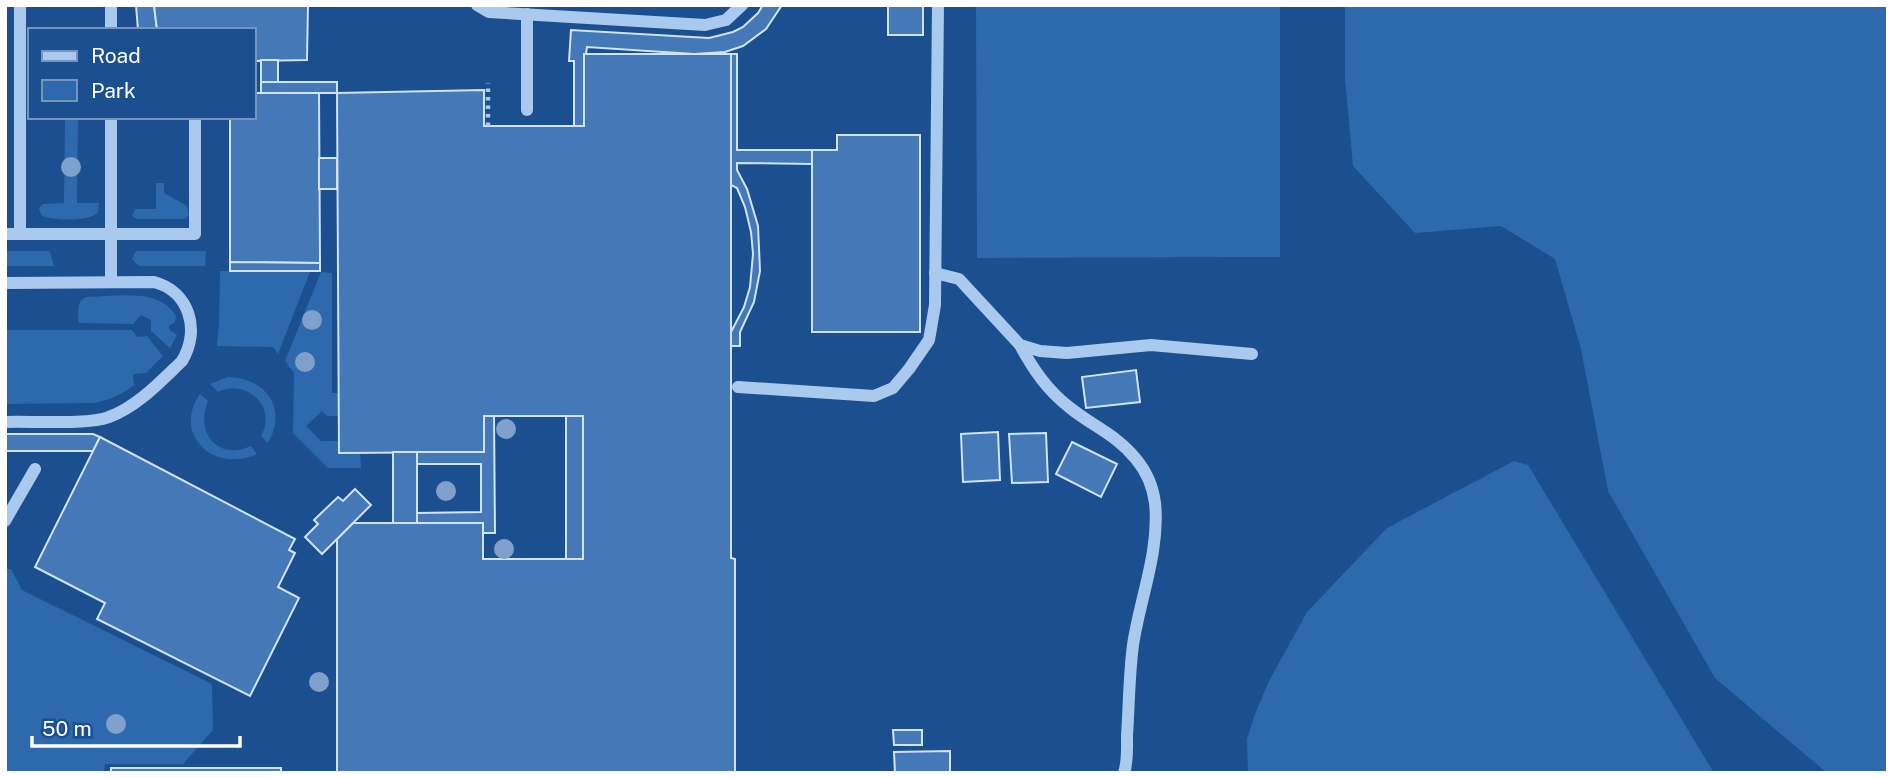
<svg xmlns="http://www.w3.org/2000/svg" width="1893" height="778" font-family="'Public Sans',sans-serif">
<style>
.green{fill:#2e69ad}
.building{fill:#4478b7;stroke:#cfe3fa;stroke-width:2}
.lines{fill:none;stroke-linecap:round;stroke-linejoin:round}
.path{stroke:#a9c9ee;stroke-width:4.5;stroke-dasharray:3.5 5;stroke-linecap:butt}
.minor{stroke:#a9c9ee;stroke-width:12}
.tree{fill:#7ea0ca}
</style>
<rect width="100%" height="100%" fill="#1b4f8f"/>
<!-- green -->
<g class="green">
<path d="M976 5H1280V257L977 258Z"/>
<path d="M1345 5H1888V773H1827L1715 678 1608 491 1581 349 1555 259 1501 226 1415 233 1353 166 1345 78Z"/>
<path d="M65 117H78L77 203H99L98 212C91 222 51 221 41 215L39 208 43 204 64 203Z"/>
<path d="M156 183H164V193L187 206 189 215 185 219H137L132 216 135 209H156Z"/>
<path d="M5 251H48L50 252 54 266H5Z"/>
<path d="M136 251H206L205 266H139L132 259Z"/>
<path d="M220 271 310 272 278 354 273 347 217 346 219 324Z"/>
<path d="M321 272 332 273V393H338V416H327L322 411 306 426 321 441H339V453L360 452 361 468H328L293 433 294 373 285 361Z"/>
<path d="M86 297C116 297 159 287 176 316L175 322 169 326 170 330 177 335 170 348 151 331V320L141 315 133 324 79 323C78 313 76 302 86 297Z"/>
<path d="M5 330H132L137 337 147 336 163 356 146 373 133 374 134 385C122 395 109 400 94 403L5 404Z"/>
<path d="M228 377C266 378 288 408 268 443L261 436C278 407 246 378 218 392L210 384Z"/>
<path d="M200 394 208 401C195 433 218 461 251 446L257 454C213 474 172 434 200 394Z"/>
<path d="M1514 461 1528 465 1714 773H1248L1247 739 1255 714 1268 683 1307 612 1387 528Z"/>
<path d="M5 569H11L22 590 212 684 213 730 183 764H105L104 773H5Z"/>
</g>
<!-- building -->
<g class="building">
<path d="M136 5H154L157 30H138Z"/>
<path d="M154 5H308L307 60 254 61V30H157Z"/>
<path d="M763 5H782L766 29 743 46 725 52 694 54 587 47 586 54H584V126H574V61H569L571 30 709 38 733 32 743 27 758 13Z"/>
<rect x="888" y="5" width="35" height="30"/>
<path d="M584 54H731V558L735 559V773H337V539L353 523H483V559H583V416H484V452L339 453 337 93 484 90V126H584Z"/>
<path d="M731 54H737V150H812V164L737 163V170L747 189 758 226 760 271 754 302 740 332V346H731V332L744 307 750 287 753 254 751 232 745 207 737 188 731 185Z"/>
<rect x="261" y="60" width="17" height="22"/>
<rect x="261" y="82" width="76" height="11"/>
<path d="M254 93H319L320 263 230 262V117H254Z"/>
<path d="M837 135H920V332H812V150H837Z"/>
<rect x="319" y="158" width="18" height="31"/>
<path d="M230 262 320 263V271H230Z"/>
<path d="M1136 370 1140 402 1086 408 1082 377Z"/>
<path d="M484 416H494L495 533H483V523H417V513L481 512V464H417V452H484Z"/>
<rect x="566" y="416" width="17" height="143"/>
<path d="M998 432 1000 480 963 482 961 434Z"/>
<path d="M1046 433 1048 482 1012 483 1009 434Z"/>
<path d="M5 434H93L100 437 93 451H5Z"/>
<path d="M100 437 295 539 289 550 295 553 278 587 299 598 250 696 97 619 105 603 35 567Z"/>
<path d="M1072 442 1117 464 1101 497 1056 474Z"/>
<rect x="393" y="452" width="24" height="71"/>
<path d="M355 489 371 505 322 554 305 537 318 524 314 520 338 497 343 501Z"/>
<path d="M893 730H922V745H894Z"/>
<path d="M950 751V773H895L894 752Z"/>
<rect x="111" y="768" width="170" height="5"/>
</g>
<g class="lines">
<!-- path -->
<path class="path" d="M488 126V83"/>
<!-- minor -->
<g class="minor">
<path d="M20 5V234"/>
<path d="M111 5V30"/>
<path d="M477 5 489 12 705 25 726 20 742 5"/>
<path d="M527 14V110"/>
<path d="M111 117V282"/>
<path d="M5 234H195V117"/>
<path d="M935 273 959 279 1020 345 1040 351 1067 353 1151 345 1252 354"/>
<path d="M5 283 154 282C189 291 201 330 182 361 161 381 137 407 109 417 89 425 30 421 5 422"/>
<path d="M1020 345C1033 369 1047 390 1069 407 1092 426 1116 434 1136 459 1146 471 1153 487 1155 503 1160 551 1140 598 1133 645 1129 675 1129 706 1127 736 1127 748 1128 761 1124 773"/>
<path d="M738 387 874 396 893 388 909 369 929 340 935 305 938 5"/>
<path d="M5 521 35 469"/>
</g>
</g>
<!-- trees -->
<g class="tree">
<circle cx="71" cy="167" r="10"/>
<circle cx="312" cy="320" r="10"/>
<circle cx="305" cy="362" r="10"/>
<circle cx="506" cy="429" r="10"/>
<circle cx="446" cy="491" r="10"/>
<circle cx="504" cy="549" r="10"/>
<circle cx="319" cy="682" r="10"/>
<circle cx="116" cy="724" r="10"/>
</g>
<!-- border -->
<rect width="1893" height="778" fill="none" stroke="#ffffff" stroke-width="14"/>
<!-- legend -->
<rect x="28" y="28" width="228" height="91" fill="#1b4f8f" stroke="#7695bc" stroke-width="2"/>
<rect x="42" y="51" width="35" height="10" fill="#a9c9ee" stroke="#7695bc" stroke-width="2"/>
<text x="91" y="63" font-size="21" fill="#ffffff">Road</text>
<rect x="42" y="80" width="35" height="21" fill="#2e69ad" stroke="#7695bc" stroke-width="2"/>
<text x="91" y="98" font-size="21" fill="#ffffff">Park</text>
<!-- scale -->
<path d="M32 736v10h208v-10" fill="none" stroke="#ffffff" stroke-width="3.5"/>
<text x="42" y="736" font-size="21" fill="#ffffff" stroke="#1b4f8f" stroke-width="5" paint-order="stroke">50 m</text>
</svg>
